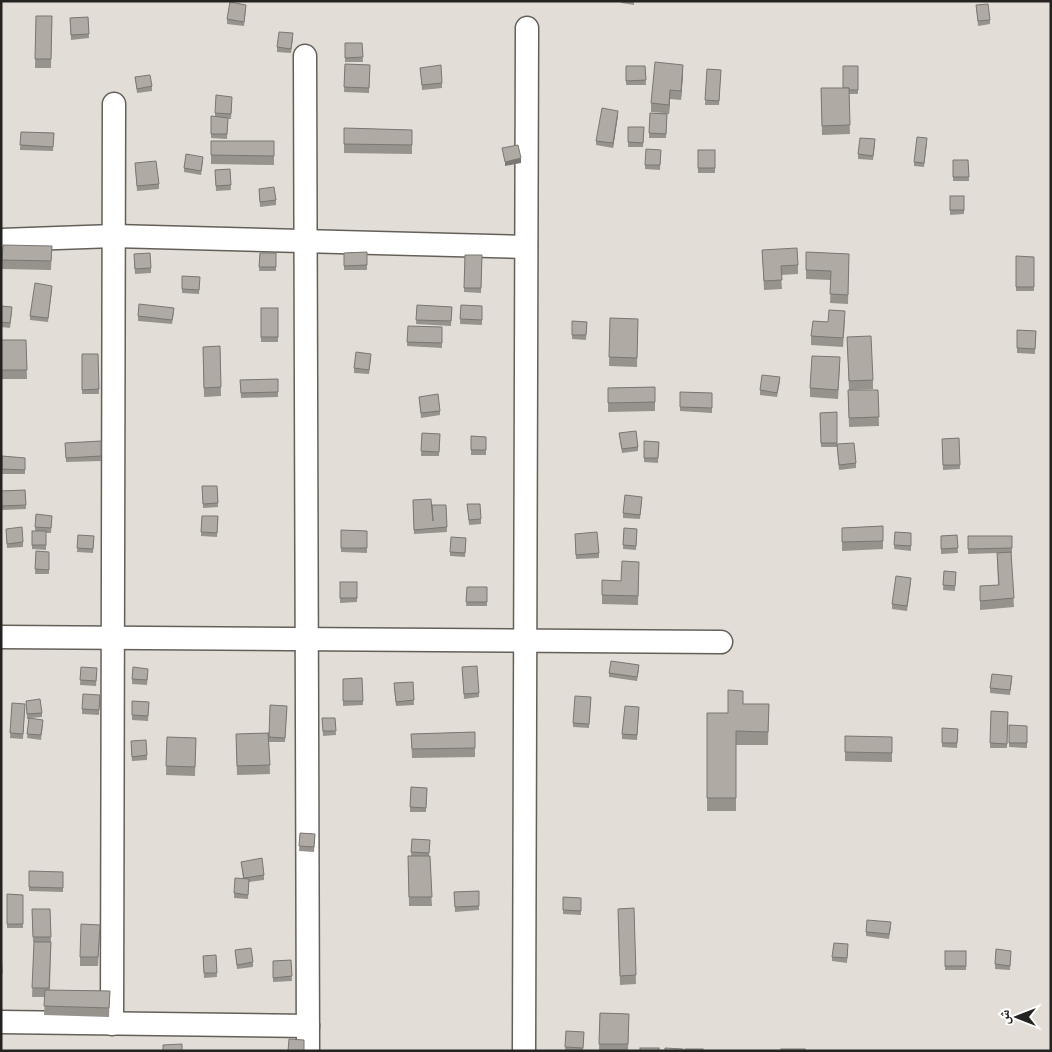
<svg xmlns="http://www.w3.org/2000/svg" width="1052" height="1052" font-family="Cabin,'Noto Naskh Arabic',sans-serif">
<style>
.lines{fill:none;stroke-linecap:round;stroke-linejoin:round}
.minor-casing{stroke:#646059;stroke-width:25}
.minor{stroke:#fff;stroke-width:22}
.wall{fill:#96928c}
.shaded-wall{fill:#7a7772}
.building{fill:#afaaa3;stroke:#7a7772}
</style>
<rect width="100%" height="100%" fill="#e2ddd6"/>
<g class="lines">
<!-- minor casing -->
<g class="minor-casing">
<g id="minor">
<path d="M305 56 308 1051"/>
<path d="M1 240 114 236 526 247"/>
<path d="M1 637 721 642"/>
<path d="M1 1022 308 1026"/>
<path d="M112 1024 114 104"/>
<path d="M524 1051 527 28"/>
</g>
</g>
<!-- minor -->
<use href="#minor" class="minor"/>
</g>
<!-- wall -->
<g class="wall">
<path d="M621 1H634V5L621 3Z"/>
<path d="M976 5 990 20V24L978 26Z"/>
<path d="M246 9 244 26 227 24V19Z"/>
<path d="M36 16H52L51 68H35Z"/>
<path d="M88 17 89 38 71 40 70 18Z"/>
<path d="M293 38 291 53 277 52V47Z"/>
<path d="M345 43H362L363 62H345Z"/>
<path d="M345 64 370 65 369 93 344 92Z"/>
<path d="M626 66H645L646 85H626Z"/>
<path d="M858 66V94H849L850 134 822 135 821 88H843Z"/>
<path d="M420 68 442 83V88L422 90Z"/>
<path d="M707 69 721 70 719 105H705Z"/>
<path d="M683 74 681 100 670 99 669 114H667L666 138H649L650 113H664L651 112V103Z"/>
<path d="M135 77 152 86V91L137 93Z"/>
<path d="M232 102 231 119H228L227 139 211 138V116L215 117V113Z"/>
<path d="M618 115 613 148 596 145V141Z"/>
<path d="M628 127H644L643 147H628Z"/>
<path d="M344 128 412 130V154L344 153Z"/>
<path d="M21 132 54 133 53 151 20 150Z"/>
<path d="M211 141H274V165L211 164Z"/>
<path d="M927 143 924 167 914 166V162Z"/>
<path d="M875 144 873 160 858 159V154Z"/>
<path d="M661 150 660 170 645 169V165Z"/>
<rect x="698" y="150" width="17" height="23"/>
<path d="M953 160H968L969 181H953Z"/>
<path d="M203 161 201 175 184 172V168Z"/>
<path d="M135 163 159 184V189L137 191Z"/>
<path d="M230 169 231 190 216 191 215 170Z"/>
<path d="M259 189 276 200V205L260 207Z"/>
<path d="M950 196H964V214L950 215Z"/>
<path d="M52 246 51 270 2 269V260Z"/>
<path d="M762 250 798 265V274L781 275 782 289 764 290Z"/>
<path d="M367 252V270H344V253Z"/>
<path d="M806 252 849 254 848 304 830 303 831 280 806 279Z"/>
<path d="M260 253H276V271H259Z"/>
<path d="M465 255H482L481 293 464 292Z"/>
<path d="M1016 256 1034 257V291H1016Z"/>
<path d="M134 259 151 268V273L135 274Z"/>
<path d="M182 276 200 277 199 294 182 293Z"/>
<path d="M52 290 48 322 30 320V316Z"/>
<path d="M417 305 452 307 451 326 416 324Z"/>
<path d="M461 305 482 306V325L460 324Z"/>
<path d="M1 306 12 312 10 328 1 327Z"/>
<rect x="261" y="308" width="17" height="34"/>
<path d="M174 312 172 324 138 321V316Z"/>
<path d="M610 318 638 319 637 367 609 366Z"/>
<path d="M845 320 843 347 811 345V336L828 322Z"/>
<path d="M572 321 587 322 586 340 572 339Z"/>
<path d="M408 326 442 327V348L407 346Z"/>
<path d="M1017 330 1036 331 1035 354 1017 353Z"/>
<path d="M847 337 873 380V389L849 390Z"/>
<path d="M1 340H26L27 379H1Z"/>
<path d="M220 346 221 396 204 397 203 347Z"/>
<path d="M82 354H98L99 394H82Z"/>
<path d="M371 358 369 374 354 373V368Z"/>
<path d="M840 366 838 399 810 397V388Z"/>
<path d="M278 379V397L241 398 240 380Z"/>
<path d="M780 381 777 397 760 395V390Z"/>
<path d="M655 387V411L608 412V388Z"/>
<path d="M848 390H878L879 426 849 427Z"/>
<path d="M680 392 712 393V413L680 411Z"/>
<path d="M419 397 440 411V415L421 418Z"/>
<path d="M837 412V444L856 463V468L839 470 837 447H821L820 413Z"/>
<path d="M422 433 440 434 439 456H421Z"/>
<path d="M619 433 638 447V451L622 453Z"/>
<path d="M471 436 486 437V455H471Z"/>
<path d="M959 438 960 469 943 470 942 439Z"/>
<path d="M101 441V461L66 462 65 443Z"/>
<path d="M644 441 659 442 658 463 644 462Z"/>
<path d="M2 456 25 458V474H2Z"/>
<path d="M202 486H217L218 507 203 508Z"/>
<path d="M25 490 26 509 1 510V491Z"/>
<path d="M413 500 432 520 446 505 447 532 414 534Z"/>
<path d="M642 501 640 519 623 518V513Z"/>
<path d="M467 504 481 519V524L469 525Z"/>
<path d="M202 516H218L217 537 201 536Z"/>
<path d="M52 520 51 533H46V550L32 549V531H35V527Z"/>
<path d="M883 526V549L842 551V528Z"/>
<path d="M624 528 637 529 636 550 623 549Z"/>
<path d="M6 529 23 542V547L7 548Z"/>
<path d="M341 530 367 531V553L341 552Z"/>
<path d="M895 532 911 533V551L894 549Z"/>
<path d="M78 535 94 536 93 553 77 552Z"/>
<path d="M957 535 958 553 941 554V536Z"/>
<path d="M968 536H1012V553H1011L1014 607 980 610V586L998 585 997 553 968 554Z"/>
<path d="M466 538 465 557 450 556V552Z"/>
<path d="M575 538 599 553V558L576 559Z"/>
<path d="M36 551 49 552V574H35Z"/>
<path d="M639 571 638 605 602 604V595L621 581Z"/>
<path d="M944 571 956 572 955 591 943 590Z"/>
<path d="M340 582H357V602L340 603Z"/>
<path d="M911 582 907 611 892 609V604Z"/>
<path d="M467 587H487V606H466Z"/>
<path d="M81 667 97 673 96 686 80 685Z"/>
<path d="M462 667 479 693V697L464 699Z"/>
<path d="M639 670 637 681 609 677V673Z"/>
<path d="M148 673 147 685 132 684V679Z"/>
<path d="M362 678 363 705 343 706V679Z"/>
<path d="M1012 680 1010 695 990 693V688Z"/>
<path d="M413 682 414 705 396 706 394 687Z"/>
<path d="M100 695 99 715 82 714V709Z"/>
<path d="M591 697 589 728 573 727V723Z"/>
<path d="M26 701 42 713V717L30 718 43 724 41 740 27 738 29 719H27Z"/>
<path d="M132 701 149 702 148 721 132 720Z"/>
<path d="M12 703 25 709 23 739 10 738Z"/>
<path d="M743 704H769L768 745H736V811H707V713H728Z"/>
<path d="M287 706 285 742H269L270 774 237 775 236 734 268 733Z"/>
<path d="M639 707 637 740 622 739V734Z"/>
<path d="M991 711 1008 712 1007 748H990Z"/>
<path d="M322 718H335L336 735 323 736Z"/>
<path d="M1009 725 1027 726V748L1009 747Z"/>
<path d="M942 728 958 729 957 748 942 747Z"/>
<path d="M475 732V757L412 758 411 734Z"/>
<path d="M845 736 892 737V762L845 761Z"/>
<path d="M167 737 196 738 195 776 166 775Z"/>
<path d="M131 746 147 755V760L132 761Z"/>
<path d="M411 787 427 788 426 812H410Z"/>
<path d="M300 833 315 834 314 852 299 851Z"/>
<path d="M412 839 430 840 429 856 432 906H409L408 856H411Z"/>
<path d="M241 862 264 875V880L249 882 248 899 234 898V893L243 879Z"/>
<path d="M29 871 63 872V892L29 891Z"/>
<path d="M479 891V910L455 912 454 892Z"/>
<path d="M7 894 23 895V928H7Z"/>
<path d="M563 897 581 898V915L563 914Z"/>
<path d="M634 908 636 984 620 985 618 909Z"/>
<path d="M32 909H50L51 942H33Z"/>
<path d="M891 927 889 939 866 936V932Z"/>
<path d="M100 934 98 966H80V957Z"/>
<path d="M34 942H51L50 990 110 991 109 1017 44 1015 45 997H32Z"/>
<path d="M848 949 847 963 832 961V957Z"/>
<path d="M235 950 253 962V967L237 969Z"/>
<rect x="945" y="951" width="21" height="19"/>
<path d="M1011 951 1010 970 995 969V964Z"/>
<path d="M216 955 217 977 204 978 203 956Z"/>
<path d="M291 960 292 981 273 982V961Z"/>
<path d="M600 1013 629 1014 628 1051H599Z"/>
<path d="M566 1031 584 1032 583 1051H565Z"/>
</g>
<!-- shaded-wall -->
<g class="shaded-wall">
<path d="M683 65V74L681 100V91Z"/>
<path d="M670 90V99L669 114V105Z"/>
<path d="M618 111V115L613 148V143Z"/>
<path d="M521 158V163L505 166V162Z"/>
</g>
<!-- building -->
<g class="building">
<path d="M230 2 246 5 244 22 227 19Z"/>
<path d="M988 4 990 20 978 21 976 5Z"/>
<path d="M36 16H52L51 59H35Z"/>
<path d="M88 17 89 34 71 35 70 18Z"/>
<path d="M279 32 293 33 291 49 277 47Z"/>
<path d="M345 43H362L363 57 345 58Z"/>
<path d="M655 62 683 65 681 91 670 90 669 105 651 103Z"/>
<path d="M345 64 370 65 369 88 344 87Z"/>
<path d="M441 65 442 83 422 85 420 68Z"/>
<path d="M626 66H645L646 80 626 81Z"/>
<path d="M843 66H858V90H849V88H843Z"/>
<path d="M707 69 721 70 719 101 705 100Z"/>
<path d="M150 75 152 86 137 89 135 77Z"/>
<path d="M821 88H849L850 125 822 126Z"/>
<path d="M216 95 232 97 231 114 215 113Z"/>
<path d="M602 108 618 111 613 143 596 141Z"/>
<path d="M650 113 667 114 666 134 649 133Z"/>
<path d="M211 116 228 118 227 134H211Z"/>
<path d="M628 127H644L643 143 628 142Z"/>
<path d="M344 128 412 130V145L344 144Z"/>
<path d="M21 132 54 133 53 147 20 145Z"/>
<path d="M917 137 927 138 924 163 914 162Z"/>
<path d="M860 138 875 139 873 156 858 154Z"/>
<path d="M211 141H274V156L211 155Z"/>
<path d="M518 145 521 158 505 162 502 148Z"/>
<path d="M646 149 661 150 660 165H645Z"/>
<rect x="698" y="150" width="17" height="18"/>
<path d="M186 154 203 157 201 171 184 168Z"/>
<path d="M953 160H968L969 177H953Z"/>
<path d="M156 161 159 184 137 186 135 163Z"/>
<path d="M230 169 231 185 216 186 215 170Z"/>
<path d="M274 187 276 200 260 202 259 189Z"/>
<rect x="950" y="196" width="14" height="14"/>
<path d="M3 245 52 246 51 261 2 260Z"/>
<path d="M797 248 798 265 781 266 782 280 764 281 762 250Z"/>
<path d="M367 252V265L344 266V253Z"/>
<path d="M806 252 849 254 848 295 830 294 831 271 806 270Z"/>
<path d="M150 253 151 268 135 269 134 254Z"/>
<path d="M260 253H276V267H259Z"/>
<path d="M465 255H482L481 288H464Z"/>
<path d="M1016 256 1034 257V287H1016Z"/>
<path d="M182 276 200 277 199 290 182 289Z"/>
<path d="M35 283 52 286 48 318 30 316Z"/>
<path d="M139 304 174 308 172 320 138 316Z"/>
<path d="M417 305 452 307 451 321 416 320Z"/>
<path d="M461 305 482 306V320L460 319Z"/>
<path d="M1 306 12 307 10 323 1 322Z"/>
<rect x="261" y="308" width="17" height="29"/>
<path d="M829 310 845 311 843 338 811 336 813 321 828 322Z"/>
<path d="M610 318 638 319 637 358 609 357Z"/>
<path d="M572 321 587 322 586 335H572Z"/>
<path d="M408 326 442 327V343L407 342Z"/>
<path d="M1017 330 1036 331 1035 349 1017 348Z"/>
<path d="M871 336 873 380 849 381 847 337Z"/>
<path d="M1 340H26L27 370H1Z"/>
<path d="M220 346 221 387 204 388 203 347Z"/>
<path d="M356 352 371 354 369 370 354 368Z"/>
<path d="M82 354H98L99 389 82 390Z"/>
<path d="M812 356 840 357 838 390 810 388Z"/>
<path d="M762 375 780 377 777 393 760 390Z"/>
<path d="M278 379V392L241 393 240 380Z"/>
<path d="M655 387V402L608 403V388Z"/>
<path d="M848 390H878L879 417 849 418Z"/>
<path d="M680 392 712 393V408L680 407Z"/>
<path d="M438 394 440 411 421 413 419 397Z"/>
<path d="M837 412V443H821L820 413Z"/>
<path d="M636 431 638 447 622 449 619 433Z"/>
<path d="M422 433 440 434 439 452 421 451Z"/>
<path d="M471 436 486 437V450H471Z"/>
<path d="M959 438 960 465H943L942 439Z"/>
<path d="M101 441V456L66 458 65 443Z"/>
<path d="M644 441 659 442 658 458H644Z"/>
<path d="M854 443 856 463 839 465 837 444Z"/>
<path d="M2 456 25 458V470L2 469Z"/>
<path d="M202 486H217L218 503 203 504Z"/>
<path d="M25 490 26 505 1 506V491Z"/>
<path d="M625 495 642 497 640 515 623 513Z"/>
<path d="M431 499 433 521 432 505H446L447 527 414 530 413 500Z"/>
<path d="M467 504H480L481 519 469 520Z"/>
<path d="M36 514 52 516 51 528 35 527Z"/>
<path d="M202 516H218L217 533 201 532Z"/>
<path d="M883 526V541L842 542V528Z"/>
<path d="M22 527 23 542 7 544 6 529Z"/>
<path d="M624 528 637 529 636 546 623 545Z"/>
<path d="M341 530 367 531V548H341Z"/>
<rect x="32" y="531" width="14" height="14"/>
<path d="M597 532 599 553 576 555 575 534Z"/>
<path d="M895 532 911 533V546L894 545Z"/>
<path d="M78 535 94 536 93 549 77 548Z"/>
<path d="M957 535 958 548 941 549V536Z"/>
<path d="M968 536H1012V548L968 549Z"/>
<path d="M451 537 466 538 465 553 450 552Z"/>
<path d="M36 551 49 552V570L35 569Z"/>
<path d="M1011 552 1014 598 980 601V586L999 585 997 553Z"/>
<path d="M622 561 639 562 638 596 602 595V580L621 581Z"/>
<path d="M944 571 956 572 955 586 943 585Z"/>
<path d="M896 576 911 578 907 606 892 604Z"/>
<rect x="340" y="582" width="17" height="16"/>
<path d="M467 587H487V602H466Z"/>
<path d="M611 661 639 665 637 677 609 673Z"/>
<path d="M477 666 479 693 464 694 462 667Z"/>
<path d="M81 667 97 668 96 681 80 680Z"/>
<path d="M133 667 148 669 147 680 132 679Z"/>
<path d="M992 674 1012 676 1010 690 990 688Z"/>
<path d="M362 678 363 701H343V679Z"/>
<path d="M413 682 414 700 396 702 394 683Z"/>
<path d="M728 690 743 691V704H769L768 732 736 731V798H707V713H728Z"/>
<path d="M83 694 100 695 99 710 82 709Z"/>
<path d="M575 696 591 697 589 724 573 723Z"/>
<path d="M40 699 42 713 27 714 26 701Z"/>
<path d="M132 701 149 702 148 716 132 715Z"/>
<path d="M12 703 25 704 23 734 10 733Z"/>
<path d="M270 705 287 706 285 738 269 737Z"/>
<path d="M625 706 639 707 637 735 622 734Z"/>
<path d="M991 711 1008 712 1007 744 990 743Z"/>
<path d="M29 718 43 720 41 735 27 734Z"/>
<path d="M322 718H335L336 731H323Z"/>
<path d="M1009 725 1027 726V743H1009Z"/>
<path d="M942 728 958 729 957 743H942Z"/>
<path d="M475 732V748L412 749 411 734Z"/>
<path d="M268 733 270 765 237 766 236 734Z"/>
<path d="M845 736 892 737V753L845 752Z"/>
<path d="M167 737 196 738 195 767 166 766Z"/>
<path d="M146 740 147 755 132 757 131 741Z"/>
<path d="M411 787 427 788 426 808 410 807Z"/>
<path d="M300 833 315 834 314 847 299 846Z"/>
<path d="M412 839 430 840 429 853 411 852Z"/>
<path d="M408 856H430L432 897H409Z"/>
<path d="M262 858 264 875 244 878 241 862Z"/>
<path d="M29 871 63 872V888L29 887Z"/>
<path d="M235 878 249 879 248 895 234 893Z"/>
<path d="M479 891V906L455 907 454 892Z"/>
<path d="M7 894 23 895V924H7Z"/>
<path d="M563 897 581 898V911L563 910Z"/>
<path d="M634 908 636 975 620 976 618 909Z"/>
<path d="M32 909H50L51 937H33Z"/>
<path d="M867 920 891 922 889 934 866 932Z"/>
<path d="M81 924 100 925 98 957H80Z"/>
<path d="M34 942H51L49 988H32Z"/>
<path d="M834 943 848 944 847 958 832 957Z"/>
<path d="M251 948 253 962 237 965 235 950Z"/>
<path d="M996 949 1011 951 1010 966 995 964Z"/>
<path d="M1 950 2 973H1Z"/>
<rect x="945" y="951" width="21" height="15"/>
<path d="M216 955 217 973H204L203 956Z"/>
<path d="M291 960 292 976 273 978V961Z"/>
<path d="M45 990 110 991 109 1008 44 1006Z"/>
<path d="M600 1013 629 1014 628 1044H599Z"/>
<path d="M566 1031 584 1032 583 1048 565 1047Z"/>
<path d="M289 1039 304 1040V1051H288Z"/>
<path d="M182 1044V1051H163V1045Z"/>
<rect x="640" y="1048" width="19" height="3"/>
<path d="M665 1048 683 1049V1051H665Z"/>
<rect x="685" y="1049" width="18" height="2"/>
<rect x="781" y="1049" width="24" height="2"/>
</g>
<!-- border -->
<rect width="1052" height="1052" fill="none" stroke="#252321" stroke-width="5"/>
<!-- north arrow -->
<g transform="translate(1017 1017) rotate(270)" stroke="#ffffff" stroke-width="4" paint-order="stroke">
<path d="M0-4L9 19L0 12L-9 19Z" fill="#252321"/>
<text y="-8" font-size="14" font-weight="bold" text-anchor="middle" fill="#252321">ش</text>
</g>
</svg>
